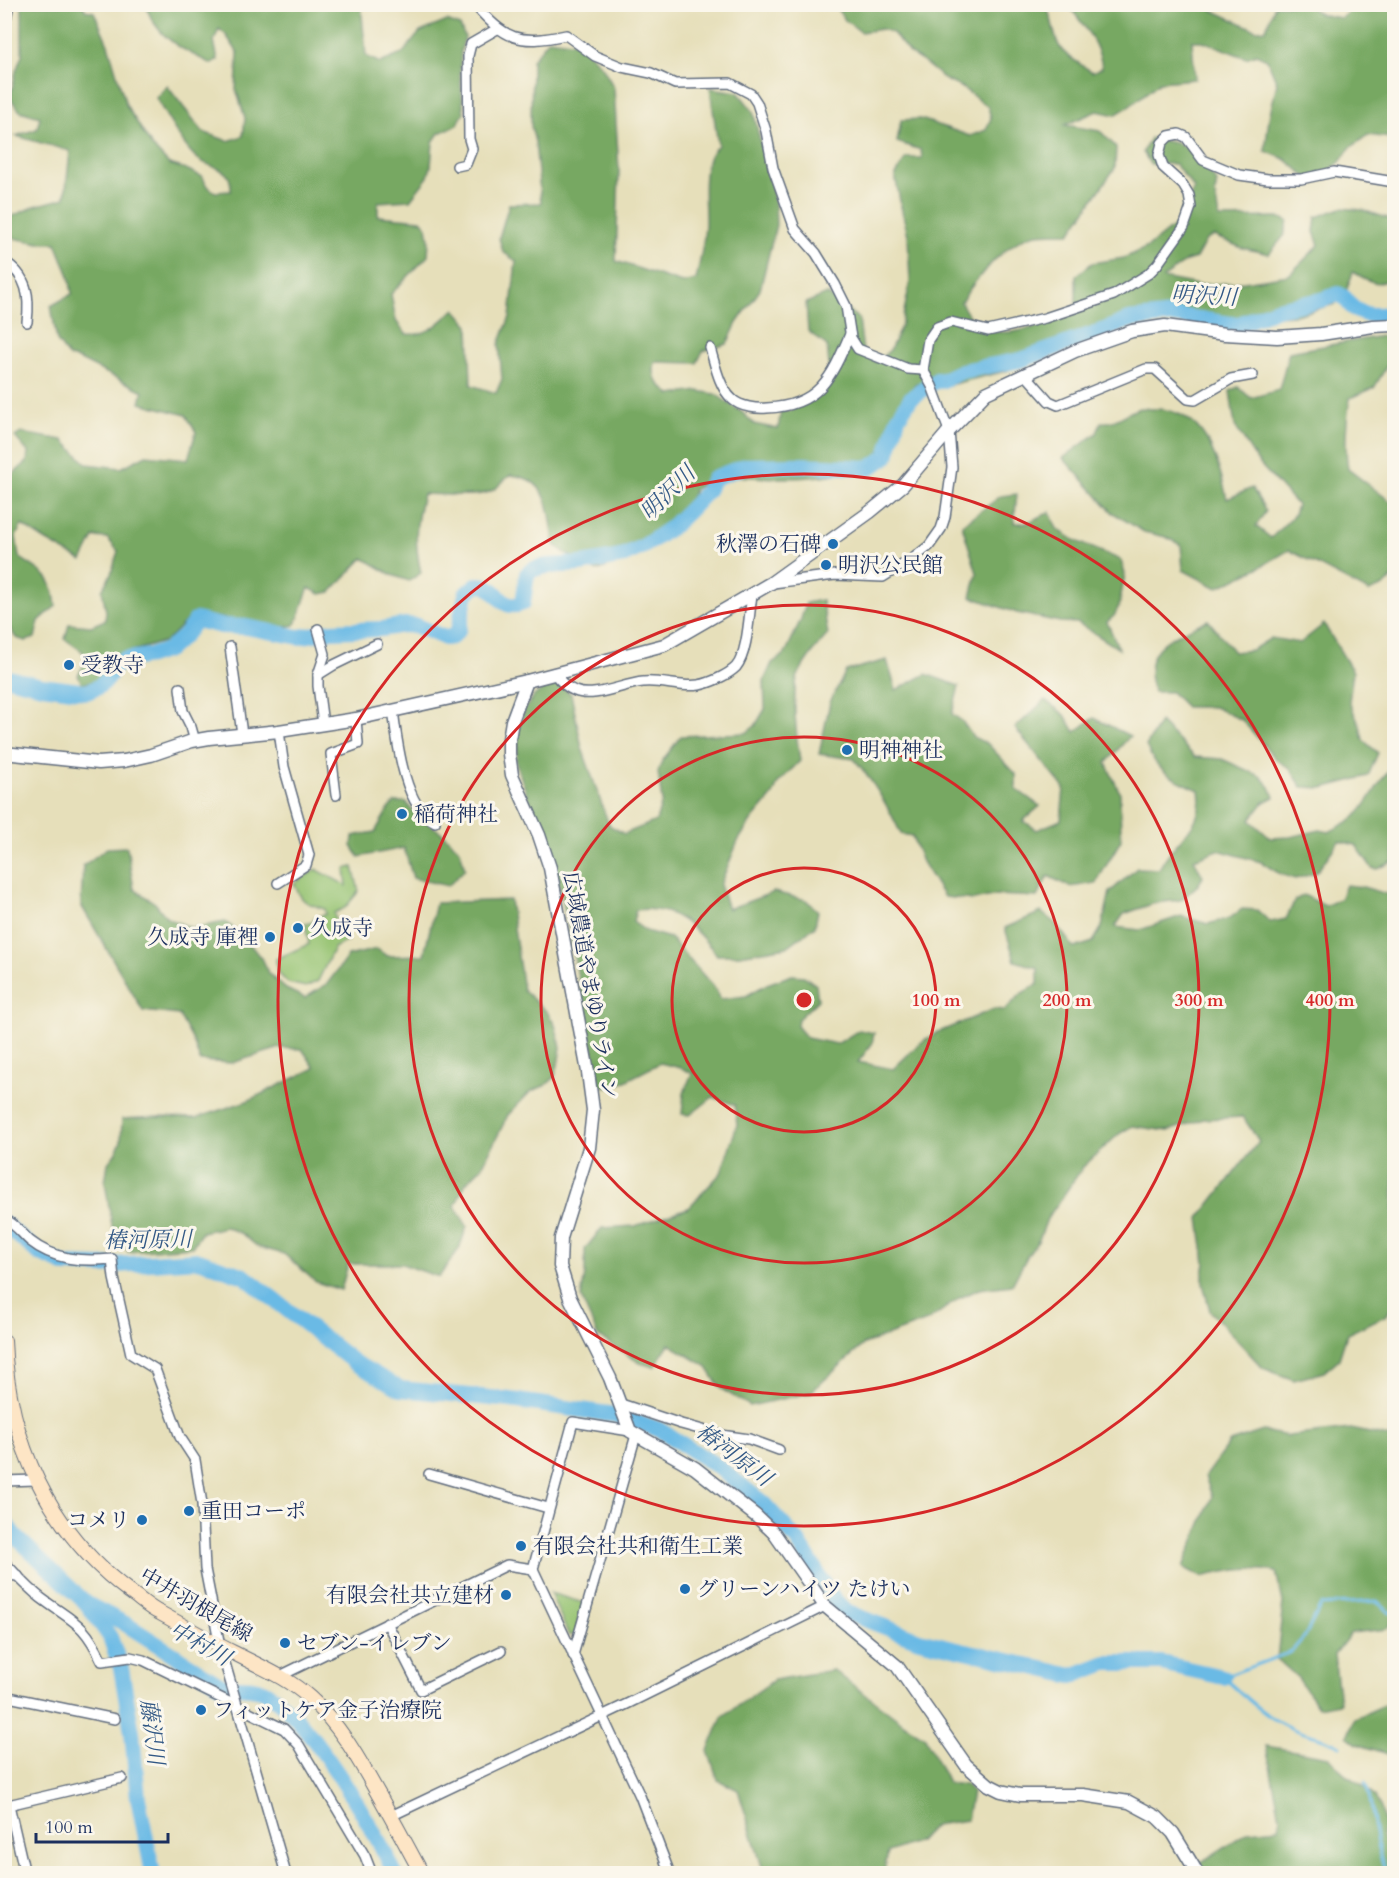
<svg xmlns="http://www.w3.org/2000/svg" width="1399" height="1878" font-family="Cardo,'Noto Serif JP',serif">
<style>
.green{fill:#94c270;stroke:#587867;stroke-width:1.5}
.forest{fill:#77a862;stroke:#496c60;stroke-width:1.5}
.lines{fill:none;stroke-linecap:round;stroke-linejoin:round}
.stream{stroke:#6abae5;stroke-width:3}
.river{stroke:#6abae5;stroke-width:16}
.minor-casing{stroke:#626d7e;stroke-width:12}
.tertiary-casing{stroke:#626d7e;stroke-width:15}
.secondary-casing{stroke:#626d7e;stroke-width:16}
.minor{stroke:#fff;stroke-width:9}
.tertiary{stroke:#fff;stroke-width:12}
.secondary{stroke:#fde5c5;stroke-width:14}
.ring{fill:none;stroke:#d62828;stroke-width:3}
.poi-dot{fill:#1f6fb2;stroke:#fbf7ec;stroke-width:2}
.labels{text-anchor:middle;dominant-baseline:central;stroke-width:6;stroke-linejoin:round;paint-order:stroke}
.poi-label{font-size:21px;fill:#1b2f5e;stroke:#fbf7ec;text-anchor:start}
.street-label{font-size:21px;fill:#1b2f5e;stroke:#fbf7ec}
.water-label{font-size:22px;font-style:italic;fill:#335986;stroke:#fbf7ec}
.centre{fill:#d62828;stroke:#fbf7ec;stroke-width:3}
.ring-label{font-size:18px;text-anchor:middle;font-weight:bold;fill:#d62828;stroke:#fbf7ec;stroke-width:6;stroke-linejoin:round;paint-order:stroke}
</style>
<rect width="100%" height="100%" fill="#fbf7ec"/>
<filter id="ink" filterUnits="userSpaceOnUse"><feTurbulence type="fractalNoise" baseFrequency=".0167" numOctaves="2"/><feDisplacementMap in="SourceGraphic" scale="12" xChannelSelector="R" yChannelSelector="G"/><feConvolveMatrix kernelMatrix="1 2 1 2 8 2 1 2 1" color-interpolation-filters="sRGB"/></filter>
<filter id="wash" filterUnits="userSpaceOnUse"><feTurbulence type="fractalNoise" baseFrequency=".008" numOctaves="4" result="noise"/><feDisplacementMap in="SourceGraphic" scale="24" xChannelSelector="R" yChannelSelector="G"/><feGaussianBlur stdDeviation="1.35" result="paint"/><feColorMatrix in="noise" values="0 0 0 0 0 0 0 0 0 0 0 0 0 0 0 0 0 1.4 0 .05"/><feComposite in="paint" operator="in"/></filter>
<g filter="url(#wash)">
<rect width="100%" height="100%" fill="#e6dfba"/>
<!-- green -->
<g class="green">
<path d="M353 867 359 891 345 908 334 913 336 921 347 941 334 948 318 981 306 987 288 983 277 972 276 959 309 944 305 924 314 922V918L326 914 325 909C305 903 302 903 294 883L316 869 347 886 345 869Z"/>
<path d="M550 1593 584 1603 575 1634 569 1636Z"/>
</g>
<!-- forest -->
<g class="forest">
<path d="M22 5H83L85 10 94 12 108 44 126 105 151 145 169 164 186 169 203 177 206 185 215 192 231 191C232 165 214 171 198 159 184 149 165 114 156 98L167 86 203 132 228 141 243 136 245 118 236 89 238 53 226 35 219 29 214 41 218 60 212 64C184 51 155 37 146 5H361L366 56 380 63 402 54 420 32 447 21 460 26 465 37 461 50 460 74 464 113 457 125 439 133 433 142 431 166 428 177 410 200 378 202V216L421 220 427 227 429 239 428 256 391 294 396 321 406 334C428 337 440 322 455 309L469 325 471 385 496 393 502 379 499 344 510 317 516 261 503 252 499 238 509 204 541 203 535 142 531 126 532 60 549 39 579 43 603 68 614 88 619 171 616 261 682 283 696 280C700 262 704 243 705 225 706 201 698 163 718 145L710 88 738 92 753 111 775 202 776 225 760 290 737 323 727 344 703 351 697 363 655 362C651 380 659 384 671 395L698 391 715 394 743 413 754 424 778 429 781 410 790 411 831 385 827 346 808 331 806 303 827 294 859 319 863 351 876 362 890 350 901 326 910 283 908 235 902 211 895 176 906 158H922L921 150 897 142 901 120 921 119 970 136 986 130 991 118 988 107 961 87 947 81 922 61 909 53 893 33 882 29 861 32 845 20 834 5H1045C1054 18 1052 36 1061 49 1068 58 1083 65 1092 72L1102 68C1100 44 1082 23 1068 5H1204L1208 8 1256 30 1266 29 1275 5H1309L1319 14 1341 18 1354 7 1355 5H1394V136L1390 138 1368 135 1350 148 1340 162 1314 183 1285 159 1265 151 1269 118 1277 83 1267 59 1256 54 1246 58 1203 41H1192L1195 79 1160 82 1130 106 1115 115 1097 111 1065 125 1100 131 1116 147 1115 168 1070 233C1059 233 1047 233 1037 234 1008 239 976 278 961 302 983 354 1036 326 1076 313V276L1092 263 1124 258 1148 247 1179 222 1194 188 1175 164H1150L1143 152 1150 138 1176 143 1189 149 1217 182 1215 193 1219 218 1278 217 1288 221 1284 236 1269 254 1242 248 1214 236 1206 240 1196 258 1186 261 1163 278 1198 285 1244 282 1289 275 1319 245 1314 232 1316 217 1341 208 1362 210 1394 220V278C1376 287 1370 282 1353 272L1347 289 1335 304 1296 315 1272 316 1236 329 1170 321 1134 325 1055 351 1006 371 941 387 915 384C908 398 885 449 876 457 843 486 755 478 713 474L694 490 677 529 643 553 597 571 568 555 554 544C551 523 551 491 529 480 524 477 517 476 511 475 504 479 500 486 493 490 479 499 440 494 423 494 415 525 414 541 421 573L409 581 392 575 363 558 331 592 320 594 309 588C303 600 302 613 295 625L283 627 193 614 166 641 120 655 97 681 82 684 78 675 86 661 83 652 65 639 69 624 91 626 105 620 106 611 102 590 111 574 118 551 107 538 94 537 82 561 45 540 22 525 16 536 19 557C44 574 52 574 56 606L39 621 35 638 26 641 16 638 5 621 4 482 27 462 28 452 15 437 21 433 63 440 87 464 121 468 146 455 188 459 196 432 186 415 140 403 143 391 78 359 69 357 57 341 51 306 72 294 69 276 56 243H39L7 237 8 218 35 206 65 198 70 151 16 136 37 129 40 117 20 111 10 98 16 71 22 55Z"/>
<path d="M1394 334V354L1374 388 1350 398C1346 422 1344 445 1348 469L1394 504V576L1386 585 1369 592 1289 550 1262 566 1217 588 1183 570 1181 545 1166 537 1144 532 1113 513 1063 458 1097 433 1101 422C1116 424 1126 412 1140 408 1145 408 1150 409 1155 409 1205 410 1218 458 1227 499L1252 488 1266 511 1256 526 1271 538 1294 515 1297 505 1258 462 1235 426 1230 391 1238 387 1251 398 1279 390 1289 352Z"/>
<path d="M1017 494 1014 523H1027L1050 512 1057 529 1074 540 1121 560 1125 574 1119 606 1114 616 1107 622 1119 649 1078 623 1060 622 1017 613 971 597 977 573 962 525 1001 496Z"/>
<path d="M822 600 828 634C817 647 805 660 798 676 791 693 797 743 800 761L778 783 773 795 751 821 738 841 720 885 728 909 774 892 806 900 818 911 815 926 787 947 740 955H717C694 926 675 905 636 910L633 922 646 931 670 938 713 986 721 999 746 996 767 984 792 975 804 976 816 985 818 1000 798 1019 797 1026 807 1038 837 1044 859 1030 874 1033 872 1044 858 1062 893 1069 919 1044 934 1034 994 1009 1005 1010 1022 993 1038 984V968L1015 961 1005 928 1041 912 1056 924 1074 948 1093 942 1102 927 1110 892 1137 868 1159 869C1175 836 1205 830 1199 790 1173 779 1158 773 1146 746L1160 722 1195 757 1222 759 1260 776 1270 787 1274 797 1264 802 1250 820 1270 838 1290 837 1320 830 1329 832C1338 827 1350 822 1357 815 1371 801 1380 776 1394 767V861L1378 869 1372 868 1356 845 1339 841 1316 873 1295 879 1280 874 1261 862 1218 850 1194 859 1203 877 1198 885 1181 900 1155 903 1124 914 1115 927 1140 930 1181 916 1208 924 1230 918 1242 909 1257 910 1270 922 1286 919 1295 900 1304 895 1325 906 1340 899 1346 885 1363 887 1394 896V1306L1385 1316 1347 1334 1339 1359 1324 1372 1294 1380 1263 1368 1210 1311 1203 1284V1274L1205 1263 1199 1218 1259 1141 1243 1117 1204 1119 1168 1131 1132 1126 1119 1134 1083 1167 1047 1219 1039 1240 1028 1255 1012 1285 979 1289 960 1298 927 1321 864 1344 810 1393 750 1406 721 1389 706 1366 669 1344 654 1367 640 1363 598 1336 581 1298 585 1274V1249L602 1228 635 1226 688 1208 721 1173 737 1125 735 1105 713 1097 690 1115 682 1114 684 1093 692 1073 681 1068 660 1063 614 1087 600 1086 561 892 516 763 519 727 524 710 534 696 548 685H560L571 694 582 748 609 825 624 834 656 821 662 801 658 772 662 761 681 736 746 733 755 726 765 709 764 681 772 663 785 654 801 619 806 603Z"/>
<path d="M1208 620 1234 652 1252 650 1271 638 1300 643 1324 624 1353 672 1349 702 1360 725 1363 740 1378 753 1368 776 1323 788 1302 787 1291 770 1276 759 1242 720 1214 707H1186L1171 692H1154C1138 645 1173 637 1208 620Z"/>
<path d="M887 660 896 690 926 674 959 686 952 714 962 721 973 737 988 744 1016 774V789L1040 806 1023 821 1037 830 1061 820 1064 788 1015 728 1045 700 1065 715 1075 732 1094 718 1130 736 1106 763 1120 793 1121 840 1096 883 1070 887 1048 876 1037 897 997 895 974 900 944 897 922 862 912 836 901 834C888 806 874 782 854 759L819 754 830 702 846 671Z"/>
<path d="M395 802H406L417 816 441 832 460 850 465 869 448 886 413 878 404 848 359 857 352 846 353 836 375 832 389 808Z"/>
<path d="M127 847 134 889 155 903 167 918 192 928 225 922 242 934 264 962 268 973 286 989 305 998 327 984 348 956 377 949 387 956 424 955 436 903 510 900 523 990 547 1012 555 1025 561 1047 558 1065 554 1078 546 1085 530 1092 508 1115 482 1167 466 1183 455 1206 467 1226 459 1249 439 1277 402 1264H348L341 1290 316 1282 284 1254 258 1247 242 1234 226 1227 202 1232 192 1247 128 1252 112 1226 105 1182 108 1163 115 1154 121 1141 122 1119 158 1117 196 1118 247 1101 315 1068 302 1049 280 1048 232 1063 200 1061 193 1041 179 1015 143 1011 81 905 83 866 107 848Z"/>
<path d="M1351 1429 1394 1438V1620L1387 1629 1351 1633 1334 1655 1340 1703 1318 1707 1298 1678 1277 1659 1283 1602 1276 1572C1250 1566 1226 1571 1201 1577L1183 1567 1212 1497 1205 1476 1230 1442 1263 1431 1288 1436Z"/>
<path d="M833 1670 905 1724 925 1737 948 1783 966 1785 972 1792 967 1820 934 1825 919 1841 888 1852 884 1873H764L738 1790 718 1780 708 1751 722 1717 774 1680Z"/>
<path d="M1394 1701V1756L1357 1744 1347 1736 1355 1718Z"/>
<path d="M1266 1746 1329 1757 1344 1774 1362 1785 1375 1797 1381 1808 1384 1823 1382 1836 1394 1865V1874H1183L1249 1831 1278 1828 1280 1817Z"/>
</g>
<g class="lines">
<!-- stream -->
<g class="stream">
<path d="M1340 1746C1322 1736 1308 1736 1291 1728 1265 1717 1244 1696 1223 1677L1291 1652 1305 1636 1321 1605 1377 1601 1390 1613 1394 1611"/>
<path d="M1365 1783C1377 1812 1371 1845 1388 1874"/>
</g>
<!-- river -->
<g class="river">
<path d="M4 677 42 686 87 692 98 687 107 680 112 669 123 660 150 656 168 650 184 636 196 620 221 626 246 627 299 637 331 631 382 629 404 625 417 626 445 638 452 637 458 631 466 594 476 585C480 585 483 585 486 586 501 592 501 612 523 603L527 574 534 569 547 566 581 564 620 557 644 546 672 527 693 506 706 492 714 478 745 466 800 465 870 468 887 456 898 418 911 398 937 380 941 381 962 371 1021 360 1107 329 1129 320 1173 315 1237 325 1277 309 1322 300 1338 294C1348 298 1345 300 1352 307 1362 317 1381 316 1394 313"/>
<path d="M4 1224 40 1254 66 1265 100 1266 199 1260 244 1276 355 1363 401 1389 510 1400 616 1415 658 1429 717 1466 763 1503 797 1540 832 1597 846 1612 919 1640 1072 1676 1106 1663H1161L1223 1677"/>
<path d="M4 1521 14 1535 87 1604 124 1623 221 1685C236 1689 248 1684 265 1692 306 1713 376 1830 395 1874"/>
<path d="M89 1607 110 1637 121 1668 132 1732 138 1798 153 1874"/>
</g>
</g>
</g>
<g filter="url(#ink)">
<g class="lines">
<!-- minor casing -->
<g class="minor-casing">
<g id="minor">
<path d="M474 4C506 40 518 45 566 35L595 56 622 67 651 73 675 84 730 83 751 94 757 103 766 131 773 168 795 229 816 253 835 284 846 306 851 338 858 349 908 369 923 370"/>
<path d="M457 166 466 164 472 149 469 139 468 56 471 44 497 29"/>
<path d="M4 261C28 276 30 297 27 322"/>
<path d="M710 348C715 364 719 387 732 399 740 407 757 409 767 408 820 406 832 376 850 334"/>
<path d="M1025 374 1049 401 1058 405 1146 369H1155L1188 399 1195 400 1231 379 1253 375"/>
<path d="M773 583 835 575 883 577 915 557 929 546 941 529 945 517 952 467 949 431 932 386 923 370 928 340 937 327 951 322 988 331 1045 318 1114 295 1148 274 1157 265 1184 227 1191 207 1189 195 1183 185 1163 167 1159 155 1162 143 1169 136 1179 134 1186 137 1203 160 1239 175 1268 179H1301L1334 172 1394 182"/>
<path d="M318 629 325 654 318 675V686L323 724"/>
<path d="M230 647 242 734"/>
<path d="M554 673C559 680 567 688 575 691 593 699 623 684 643 682 661 680 682 688 699 685 710 683 728 675 736 667 748 653 749 613 752 595"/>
<path d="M318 675 334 665 377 644"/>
<path d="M180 688 183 711 191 727 195 741"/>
<path d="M393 710C397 741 404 808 435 822"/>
<path d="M336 795 331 754 358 744 356 719"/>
<path d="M278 883 306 865 309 855 284 767 279 731"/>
<path d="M4 1219C16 1224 21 1233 30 1241 54 1260 82 1262 112 1259L114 1278 131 1354 155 1369 180 1437 195 1460 202 1504 205 1569 220 1646 286 1874"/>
<path d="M621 1404 681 1424 721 1435 749 1439 779 1450"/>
<path d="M630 1431 573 1422 533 1569 640 1796 670 1874"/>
<path d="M429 1474 548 1508"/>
<path d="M4 1481 36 1480"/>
<path d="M4 1562C16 1574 28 1588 41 1598 73 1622 84 1622 102 1661L130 1657 143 1660 284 1729 299 1745 365 1856 372 1874"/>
<path d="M4 1575 18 1576"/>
<path d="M387 1623 421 1690 501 1651"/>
<path d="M573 1655 636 1435"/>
<path d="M280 1676 507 1565 533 1569"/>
<path d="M4 1696 115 1719"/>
<path d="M9 1805 25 1874"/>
<path d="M4 1806 122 1778"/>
<path d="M391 1816 627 1704 825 1606"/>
</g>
</g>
<!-- tertiary casing -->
<g class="tertiary-casing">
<g id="tertiary">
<path d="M527 681 512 721 509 739V754L512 775 539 835 550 868 588 1072 593 1110 589 1148 561 1238 560 1266 570 1298 610 1378 630 1431 695 1468 756 1516 774 1533 825 1606 897 1666 966 1765 989 1785 1001 1791 1020 1795H1083L1129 1802 1157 1817 1173 1833 1198 1874"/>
<path d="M4 753 99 763 124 761 151 755 192 741 209 738 279 731 356 719 527 681 664 645 771 583 870 512 903 485 949 431 986 393 1075 351 1132 331 1165 326 1225 334 1277 337 1321 334 1373 326 1394 325"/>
</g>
</g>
<!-- secondary casing -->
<g class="secondary-casing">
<g id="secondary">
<path d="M4 19 7 4"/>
<path d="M4 1341C8 1441 49 1532 130 1592 140 1599 149 1608 160 1613 184 1626 208 1640 232 1652 259 1666 288 1678 310 1698 339 1724 357 1756 376 1790 392 1818 407 1846 422 1874"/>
</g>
</g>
<!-- minor -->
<use href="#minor" class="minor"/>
<!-- tertiary -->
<use href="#tertiary" class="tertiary"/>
<!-- secondary -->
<use href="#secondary" class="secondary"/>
</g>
</g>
<!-- distance rings -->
<g class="ring">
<circle cx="804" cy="1000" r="132"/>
<circle cx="804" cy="1000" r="263"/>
<circle cx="804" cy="1000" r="395"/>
<circle cx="804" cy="1000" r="526"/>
</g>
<!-- markers -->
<g class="poi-dot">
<circle cx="833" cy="544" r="6"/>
<circle cx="826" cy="565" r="6"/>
<circle cx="69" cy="665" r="6"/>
<circle cx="847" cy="750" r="6"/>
<circle cx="402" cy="814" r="6"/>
<circle cx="298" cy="928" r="6"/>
<circle cx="270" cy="937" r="6"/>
<circle cx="189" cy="1511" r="6"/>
<circle cx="142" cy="1520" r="6"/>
<circle cx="521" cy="1546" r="6"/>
<circle cx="685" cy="1589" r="6"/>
<circle cx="506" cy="1595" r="6"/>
<circle cx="285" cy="1643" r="6"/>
<circle cx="201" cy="1710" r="6"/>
</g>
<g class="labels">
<!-- poi labels -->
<g class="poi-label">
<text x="821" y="544" text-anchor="end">秋澤の石碑</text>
<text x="838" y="565">明沢公民館</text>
<text x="81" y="665">受教寺</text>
<text x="859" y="750">明神神社</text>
<text x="414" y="814">稲荷神社</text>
<text x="310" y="928">久成寺</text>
<text x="258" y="937" text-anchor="end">久成寺 庫裡</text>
<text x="201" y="1511">重田コーポ</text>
<text x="130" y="1520" text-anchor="end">コメリ</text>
<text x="533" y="1546">有限会社共和衛生工業</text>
<text x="697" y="1589">グリーンハイツ たけい</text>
<text x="494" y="1595" text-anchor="end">有限会社共立建材</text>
<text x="297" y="1643">セブン-イレブン</text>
<text x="213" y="1710">フィットケア金子治療院</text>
</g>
<!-- street labels -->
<g class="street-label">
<text transform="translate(590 985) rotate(80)">広域農道やまゆりライン</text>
<text transform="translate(196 1605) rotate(30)">中井羽根尾線</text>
</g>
<!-- water labels -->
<g class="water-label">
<text transform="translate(1204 296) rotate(3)">明沢川</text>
<text transform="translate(668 493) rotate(-45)">明沢川</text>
<text transform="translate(148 1240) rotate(-1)">椿河原川</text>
<text transform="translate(734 1455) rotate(37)">椿河原川</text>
<text transform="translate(200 1644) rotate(29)">中村川</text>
<text transform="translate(152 1732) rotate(83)">藤沢川</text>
</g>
</g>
<circle cx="804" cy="1000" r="9" class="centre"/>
<g class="ring-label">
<text x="936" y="1006">100 m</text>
<text x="1067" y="1006">200 m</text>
<text x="1199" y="1006">300 m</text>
<text x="1330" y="1006">400 m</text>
</g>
<!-- margin -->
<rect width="1399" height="1878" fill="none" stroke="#fbf7ec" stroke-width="24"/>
<!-- scale -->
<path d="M36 1833v9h132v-9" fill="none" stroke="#1b2f5e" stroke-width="3"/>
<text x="45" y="1833" font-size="18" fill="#1b2f5e" stroke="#fbf7ec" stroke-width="4.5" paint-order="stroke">100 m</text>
</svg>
